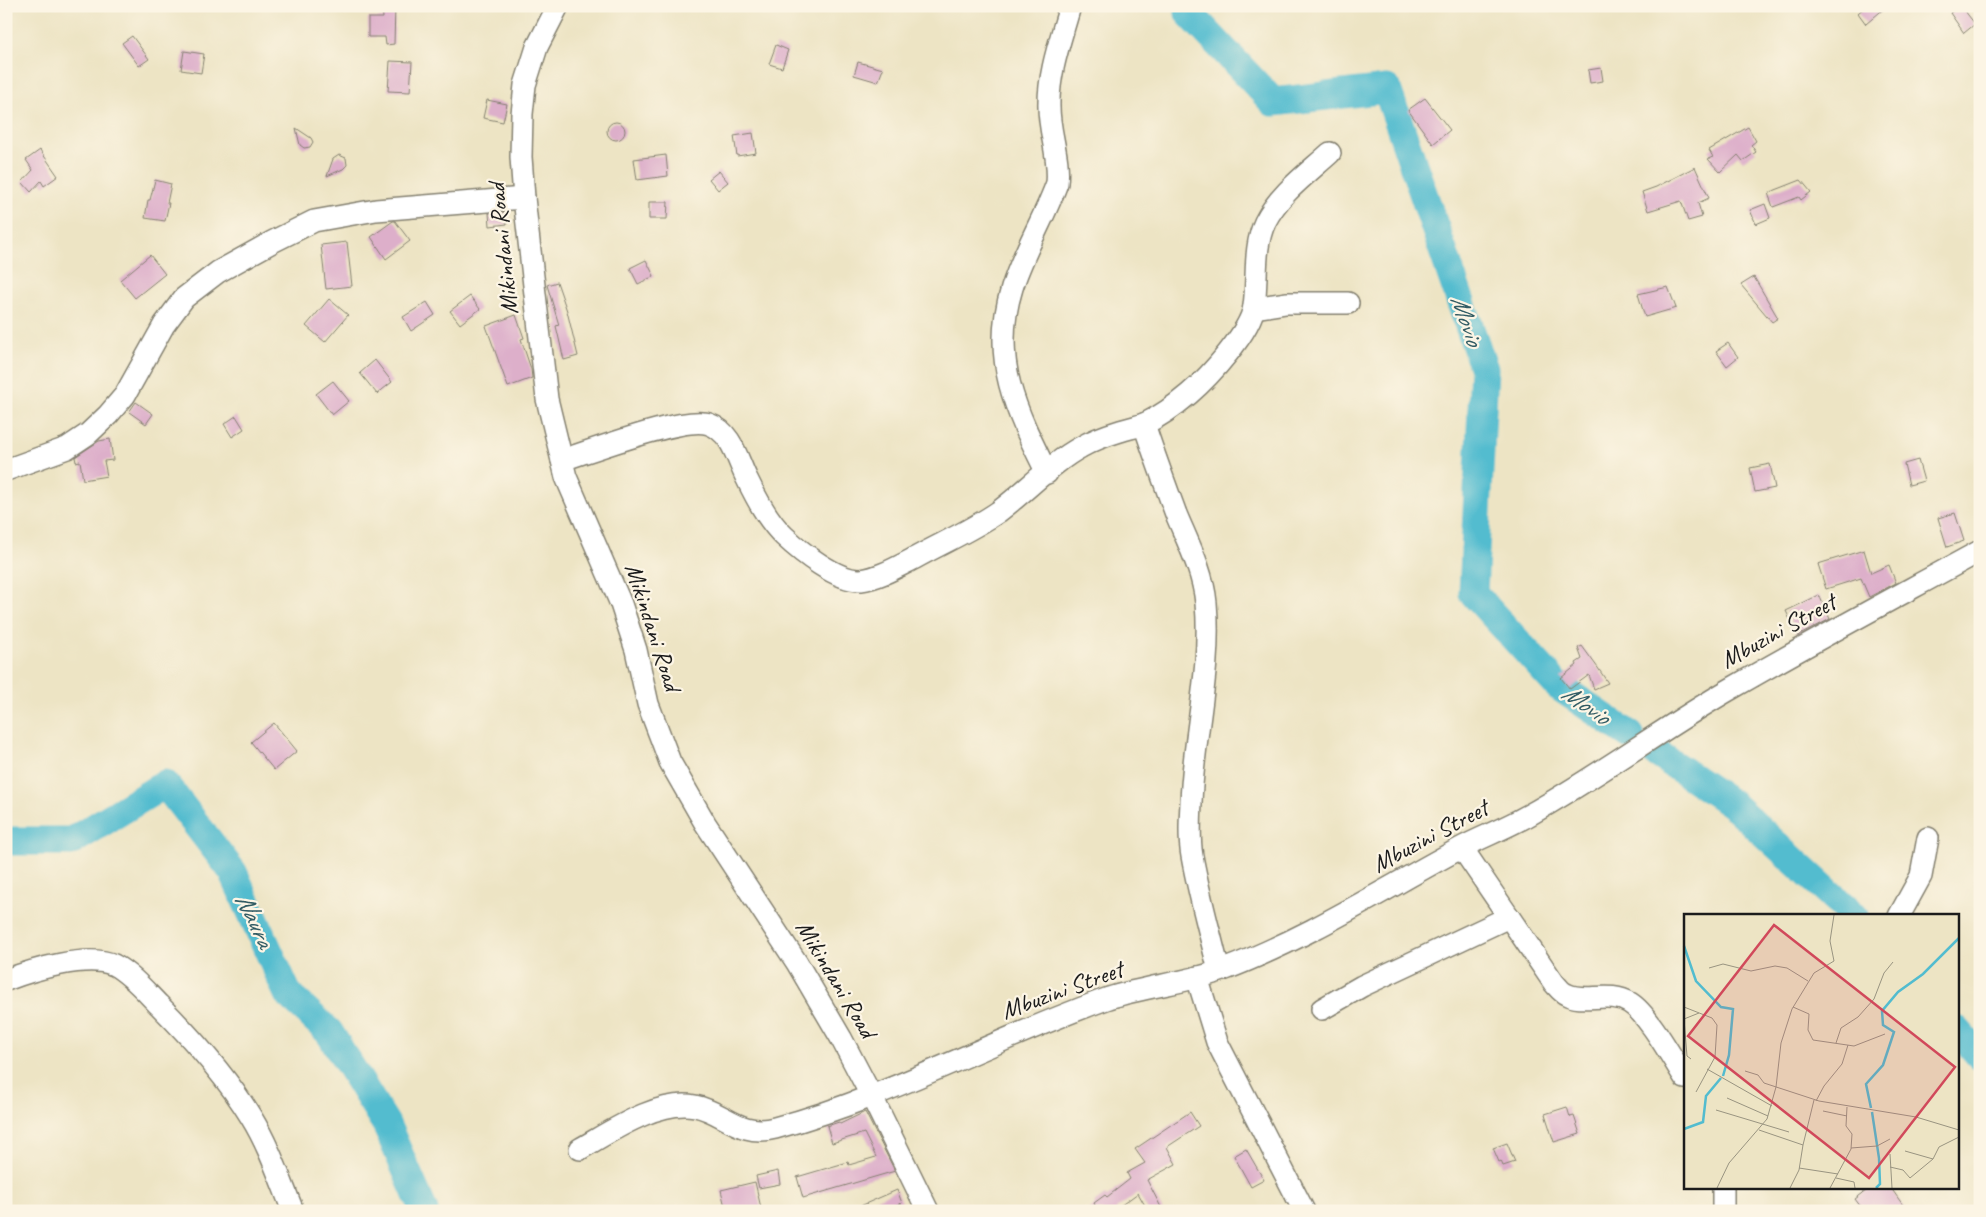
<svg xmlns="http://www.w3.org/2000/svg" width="1986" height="1217" font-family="Caveat,sans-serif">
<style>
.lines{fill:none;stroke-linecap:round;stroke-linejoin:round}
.river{stroke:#52bccf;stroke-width:29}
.building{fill:#ddafca}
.minor-casing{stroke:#848070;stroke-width:24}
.minor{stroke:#fff;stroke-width:21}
.labels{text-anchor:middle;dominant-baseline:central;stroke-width:4.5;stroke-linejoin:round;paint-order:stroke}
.street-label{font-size:25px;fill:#1c1c1c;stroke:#fcf5e5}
.water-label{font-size:26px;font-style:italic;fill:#325c64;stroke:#fcf5e5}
.inset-river{fill:none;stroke:#52bccf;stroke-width:2.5}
.inset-road{fill:none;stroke:#999481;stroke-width:1}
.view{fill:#d1495b;fill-opacity:0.15;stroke:#d1495b;stroke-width:2.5}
.inset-edge{fill:none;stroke:#1c1c1c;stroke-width:2.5}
</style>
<rect width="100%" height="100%" fill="#fcf5e5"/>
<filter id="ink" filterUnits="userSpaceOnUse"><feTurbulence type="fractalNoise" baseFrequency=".02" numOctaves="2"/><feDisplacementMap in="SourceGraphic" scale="10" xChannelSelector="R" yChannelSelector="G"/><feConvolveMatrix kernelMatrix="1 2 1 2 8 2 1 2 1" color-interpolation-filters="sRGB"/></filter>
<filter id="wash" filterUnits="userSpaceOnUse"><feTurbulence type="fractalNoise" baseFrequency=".0096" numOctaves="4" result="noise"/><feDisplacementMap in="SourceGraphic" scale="20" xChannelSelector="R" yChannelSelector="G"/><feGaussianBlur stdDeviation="1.12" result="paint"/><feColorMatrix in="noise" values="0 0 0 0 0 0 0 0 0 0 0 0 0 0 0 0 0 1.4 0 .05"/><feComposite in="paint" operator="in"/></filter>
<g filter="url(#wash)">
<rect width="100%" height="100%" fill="#ede4c4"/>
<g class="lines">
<!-- river -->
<g class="river">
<path d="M1189 6V13L1273 102 1387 89 1484 369 1473 593 1558 686 1630 735"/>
<path d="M1655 752 1732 804 1854 916"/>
<path d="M6 841H72L165 784 233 872 288 994 329 1032 386 1124 424 1211"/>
<path d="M1957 1030 1980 1056"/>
</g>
</g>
<g id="blocks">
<!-- building -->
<g class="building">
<path d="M382 6H395L394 44 386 45 385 37H368V18H383Z"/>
<path d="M1866 6H1887L1866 24 1858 13Z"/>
<path d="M1959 6H1961L1975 24 1964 33 1950 13Z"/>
<path d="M132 36 149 59 139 66 122 43Z"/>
<path d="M776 45 788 50 782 68 769 64Z"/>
<path d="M184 51 204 54 201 73 181 70Z"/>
<path d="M390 61 412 62 410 92 388 91Z"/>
<path d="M858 62 883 69 878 82 854 75Z"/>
<path d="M1601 68 1603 81 1590 83 1588 70Z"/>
<path d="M1425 98 1450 130 1433 144 1408 110Z"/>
<path d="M487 100 507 104 503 122 483 118Z"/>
<circle cx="616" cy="131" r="9"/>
<path d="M1748 127 1756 141 1751 145 1756 152 1743 161 1738 155 1720 172 1708 159 1713 157 1709 150Z"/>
<path d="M296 128 311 138 313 142 310 147 304 148 300 145Z"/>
<path d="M753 133 756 153 737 156 734 136Z"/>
<path d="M40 150 58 176 44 186 41 181 31 192 22 182 33 170 26 160Z"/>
<path d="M339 155 346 158 347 165 343 169 327 176 333 159Z"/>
<path d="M666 155 668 176 637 180 634 159Z"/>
<path d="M1695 167 1709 198 1698 203 1702 217 1688 221 1681 201 1648 211 1642 192 1656 187Z"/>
<path d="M719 171 728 182 718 190 709 179Z"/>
<path d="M155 180 171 184 167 203H169L165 221 145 218 148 200H150Z"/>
<path d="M1801 180 1811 192 1801 200 1799 197 1773 207 1768 193Z"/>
<path d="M649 202H668L667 219H649Z"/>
<path d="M1765 204 1770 218 1756 224 1750 210Z"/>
<path d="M505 212 507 224 490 226 489 213Z"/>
<path d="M393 221H395L410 241 386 259 371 237Z"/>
<path d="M347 242 352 286 326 289 321 245Z"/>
<path d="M150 255 165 274 135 298 120 280Z"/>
<path d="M646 260 654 276 638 284 630 268Z"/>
<path d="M1754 277 1778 318 1772 322 1741 285Z"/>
<path d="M557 282 567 311 578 356 564 360 556 326 559 325 547 285Z"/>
<path d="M1668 287 1676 308 1645 317 1638 294Z"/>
<path d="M470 296 480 309 460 324 450 311Z"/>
<path d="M329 299 348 315 325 342 306 326Z"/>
<path d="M427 302 435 315 411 331 403 317Z"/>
<path d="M516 315 524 338 521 339 531 369 532 378 508 387 486 326Z"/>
<path d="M1728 343 1738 357 1727 366 1716 351Z"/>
<path d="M375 360 392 382 377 394 360 373Z"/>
<path d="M333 381 349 401 332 415 316 394Z"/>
<path d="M136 402 153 414 146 424 129 412Z"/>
<path d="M236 416 244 429 232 437 224 424Z"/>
<path d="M110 439 113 460 104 461 107 476 83 480 80 461 76 462 75 457 99 441Z"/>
<path d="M1918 460 1924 481 1909 485 1904 464Z"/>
<path d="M1770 464 1775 488 1755 492 1750 468Z"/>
<path d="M1955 513 1964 541 1947 547 1938 518Z"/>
<path d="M1864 550 1871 573 1889 565 1896 583 1869 597 1861 578 1826 589 1818 564Z"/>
<path d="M1819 595 1830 619 1798 636 1786 611Z"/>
<path d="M1582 646 1598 668 1608 683 1594 689 1589 675 1570 689 1561 678 1577 665 1576 663 1582 659 1578 648Z"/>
<path d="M274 723 297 751 274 770 251 742Z"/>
<path d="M1567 1107 1570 1117 1574 1116 1580 1134 1554 1142 1545 1114Z"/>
<path d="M865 1112 895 1171 803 1198 797 1177 848 1162 849 1165 876 1157 864 1133 832 1143 827 1126 839 1122 840 1124Z"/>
<path d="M1190 1112 1199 1126 1167 1147 1176 1164 1147 1180 1163 1211H1148L1138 1193 1116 1209 1117 1211H1088L1095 1205 1094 1203 1105 1195 1107 1197 1130 1179 1127 1173 1145 1163 1135 1149Z"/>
<path d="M1507 1143 1515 1162 1503 1166 1501 1161 1499 1162 1493 1148Z"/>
<path d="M1246 1149 1264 1180 1251 1187 1234 1156Z"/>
<path d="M778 1171 780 1184 759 1188 756 1176Z"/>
<path d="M755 1182 761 1208 746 1211H726L721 1190Z"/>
<path d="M1870 1188H1891L1907 1211H1864L1855 1199Z"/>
<path d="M897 1190 902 1203 880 1211H849Z"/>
</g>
</g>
</g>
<g filter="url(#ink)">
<use href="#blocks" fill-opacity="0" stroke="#848070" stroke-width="1"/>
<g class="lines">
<!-- minor casing -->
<g class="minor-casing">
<g id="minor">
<path d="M558 6 537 47 525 85 522 114 521 157 524 198 547 399 566 477 621 604 636 650 648 704 670 762 705 823 797 963 841 1038 872 1097 928 1211"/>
<path d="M1254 308 1286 303H1348"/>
<path d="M1144 424C1154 455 1165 484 1176 514 1188 543 1203 571 1206 603 1212 670 1193 737 1191 803 1190 821 1189 839 1192 856 1199 895 1210 933 1219 971"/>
<path d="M562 460C591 451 685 415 709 424 732 432 737 459 747 479 756 498 769 522 784 536 801 552 837 581 861 580 879 578 899 566 915 558 942 543 972 530 998 512 1025 492 1053 462 1081 447 1093 440 1107 435 1120 431 1129 428 1138 427 1146 423 1161 416 1176 405 1189 394 1209 377 1251 331 1254 306 1258 278 1253 248 1265 222 1279 194 1307 174 1330 153"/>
<path d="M6 470 67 448 88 434 108 415 125 395 164 325 184 298 218 272 272 242 314 221 376 210 524 198"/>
<path d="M1047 473C1016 411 990 359 1012 288 1023 252 1044 219 1057 183 1060 157 1049 133 1049 107 1048 73 1061 39 1070 6"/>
<path d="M1462 848 1554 983C1558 987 1561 992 1566 994 1584 1004 1610 990 1630 1003 1648 1014 1672 1058 1685 1078"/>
<path d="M1899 916 1921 876 1928 838"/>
<path d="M1197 977 1217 1042 1304 1211"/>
<path d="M6 980C32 970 88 953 114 965 131 974 146 992 159 1005 193 1039 226 1076 251 1117 269 1146 280 1179 293 1211"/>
<path d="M1322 1009 1362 986 1509 917"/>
<path d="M580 1149C610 1132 658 1099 695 1106 725 1112 739 1137 775 1128 891 1097 996 1038 1109 998 1146 986 1186 983 1223 970 1306 939 1381 891 1459 849 1482 837 1506 828 1529 815 1599 776 1664 727 1734 687 1815 640 1898 596 1980 551"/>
<path d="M1723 1188V1211"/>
</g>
</g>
<!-- minor -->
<use href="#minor" class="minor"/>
</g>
</g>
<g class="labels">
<!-- street labels -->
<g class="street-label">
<text transform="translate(503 249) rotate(-96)">Mikindani Road</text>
<text transform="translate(653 627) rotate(72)">Mikindani Road</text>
<text transform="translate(1778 631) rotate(-29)">Mbuzini Street</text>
<text transform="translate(1430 836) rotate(-28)">Mbuzini Street</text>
<text transform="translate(836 979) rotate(59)">Mikindani Road</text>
<text transform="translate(1062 990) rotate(-20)">Mbuzini Street</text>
</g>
<!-- water labels -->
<g class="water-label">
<text transform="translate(1467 320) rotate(71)">Movio</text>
<text transform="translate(1586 704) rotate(35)">Movio</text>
<text transform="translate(255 920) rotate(65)">Naura</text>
</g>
</g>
<!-- overview -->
<g transform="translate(1684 914)">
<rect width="275" height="275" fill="#ede4c4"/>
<path class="inset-river" d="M0 32 12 67 37 93 49 95 45 141 39 162M187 194 182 170 199 151 210 118 199 111 198 97 214 78 239 60 275 24M188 198 195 244 196 270 192 274M0 215 19 208 22 182 37 164"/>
<path class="inset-road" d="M25 54 39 50 67 57 91 52 103 54 124 67M0 93 28 104 33 111 31 143 12 178M109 93 125 100 124 116 129 126 170 132 201 120M0 105 3 142 7 145M0 105 15 99M152 129 157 114 174 103 190 85 200 59 209 48M23 155 88 192M61 157 74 161 80 169 135 187 232 203 275 216M43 184 84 202M132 187 140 172 158 150 164 131M32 196 105 218M139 197 163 202M75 216 119 231 115 256 106 274M119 231 130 186M167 234 193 232 206 225M221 237 249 245 255 233 275 223M206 240 208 274M206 253 219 256 226 264 249 245M115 254 154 260M152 264 170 268 171 274M33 274 45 249 83 205 92 173 97 129 108 95 130 59 150 47 146 27 150 1M146 274 167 235 168 220 162 212 163 193"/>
<path class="view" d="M90 11 271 153 185 264 4 122Z"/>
<rect width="275" height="275" class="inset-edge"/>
</g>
<!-- margin -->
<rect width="1986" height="1217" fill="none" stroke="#fcf5e5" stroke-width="25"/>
</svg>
